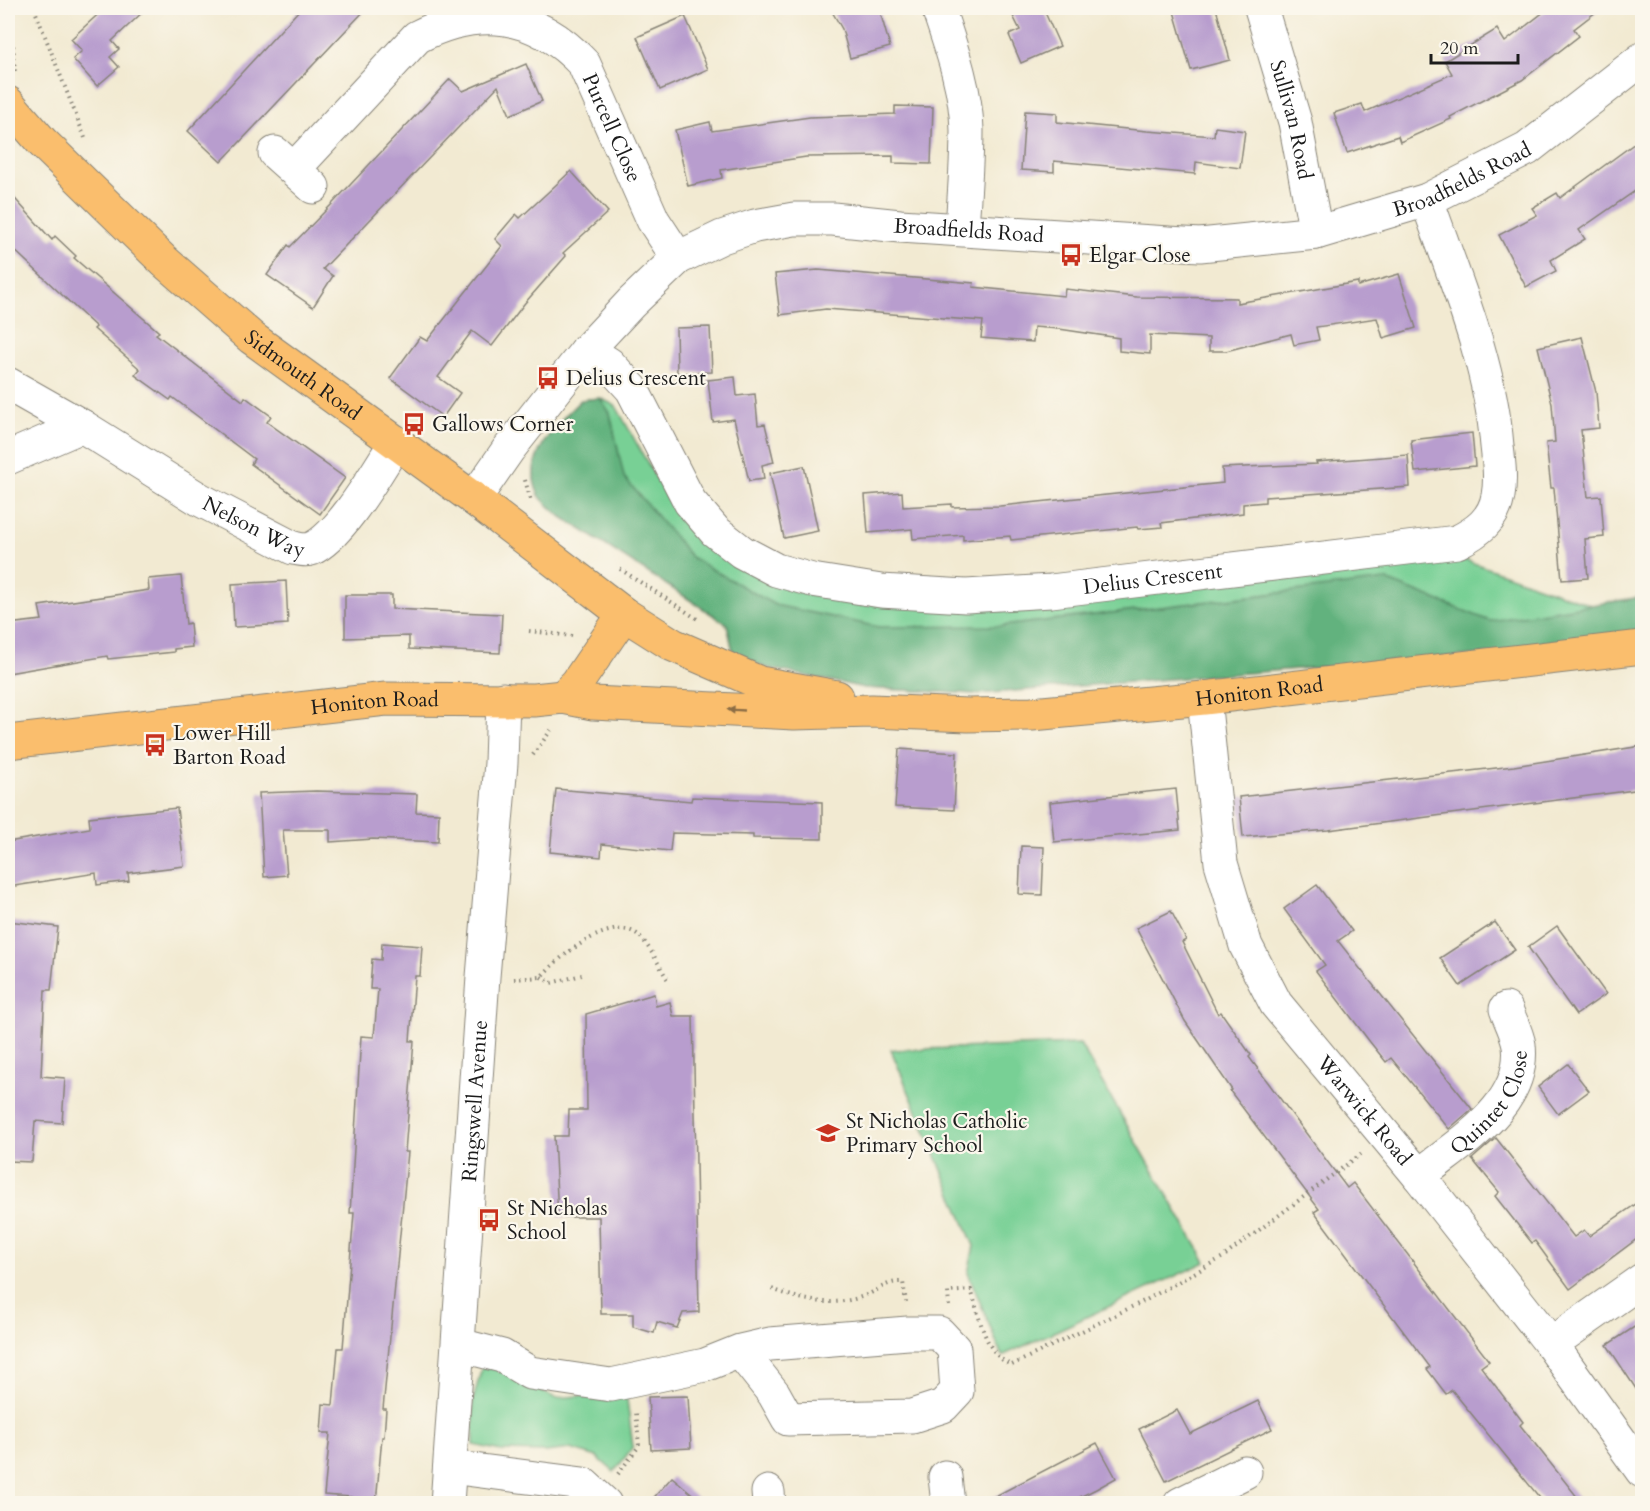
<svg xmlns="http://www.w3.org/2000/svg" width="1650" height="1511" font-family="Cardo,serif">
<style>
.green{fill:#78d095;stroke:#4a7658;stroke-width:1.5}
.forest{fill:#62b27e;stroke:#3f674d;stroke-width:1.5}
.building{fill:#b89dce}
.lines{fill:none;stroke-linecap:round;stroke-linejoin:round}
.minor-casing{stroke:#878377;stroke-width:35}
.major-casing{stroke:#878377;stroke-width:35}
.path{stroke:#878377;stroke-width:4;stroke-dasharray:1.5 4.5;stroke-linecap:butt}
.minor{stroke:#fff;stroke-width:33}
.major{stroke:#fabe6d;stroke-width:33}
.oneway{fill:#8b6d44}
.labels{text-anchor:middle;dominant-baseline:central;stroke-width:4.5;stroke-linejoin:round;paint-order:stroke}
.street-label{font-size:21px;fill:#1c1c1c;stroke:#fbf7ec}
.poi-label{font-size:21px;fill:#1c1c1c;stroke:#fbf7ec;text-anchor:start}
</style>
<rect width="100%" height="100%" fill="#fbf7ec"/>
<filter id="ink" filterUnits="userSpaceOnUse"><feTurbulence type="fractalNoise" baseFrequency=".0167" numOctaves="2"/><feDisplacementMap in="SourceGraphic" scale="12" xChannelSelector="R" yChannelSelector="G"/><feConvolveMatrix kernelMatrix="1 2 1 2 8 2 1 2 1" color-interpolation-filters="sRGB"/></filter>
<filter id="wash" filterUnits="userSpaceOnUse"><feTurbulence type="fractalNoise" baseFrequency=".008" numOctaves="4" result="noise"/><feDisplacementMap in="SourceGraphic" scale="24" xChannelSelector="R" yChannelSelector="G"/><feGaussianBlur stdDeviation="1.35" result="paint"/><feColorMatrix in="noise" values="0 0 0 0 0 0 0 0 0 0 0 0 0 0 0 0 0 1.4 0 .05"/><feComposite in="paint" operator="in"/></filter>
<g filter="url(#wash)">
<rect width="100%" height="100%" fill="#f2ead2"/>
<!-- green -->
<g class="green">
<path d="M600 398 616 406 667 498 702 539 795 592 1457 557 1611 612 978 694 865 688 733 651 727 624 559 515C553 509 543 502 539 495 520 459 558 422 581 400Z"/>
<path d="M1080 1044 1206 1262 1002 1356 968 1273 974 1246 891 1050Z"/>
<path d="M482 1367H496L555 1398 626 1392 633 1447 614 1472 597 1457 570 1449 546 1452 501 1451 474 1445 473 1400Z"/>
</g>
<!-- forest -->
<path class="forest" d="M600 398 610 413 624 477 692 558 775 605 879 627 1002 626 1386 580 1490 621 1642 597V638L1502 653 978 694 865 688 763 667 733 651 727 624 559 515C553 509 543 502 539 495 520 459 558 422 581 400Z"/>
<g id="blocks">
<!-- building -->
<g class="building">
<path d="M105 8H147L112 41 119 49 110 57 119 67 97 86 73 59 82 51 71 39Z"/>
<path d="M301 8H367L221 162 188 131Z"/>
<path d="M830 8H879L890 47 850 58 842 29Z"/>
<path d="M1009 8H1043L1060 46 1021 63 1009 35 1020 30Z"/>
<path d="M1173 8H1216L1230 60 1191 70Z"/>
<path d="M1549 8H1601L1574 29 1579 36 1522 80 1450 117 1451 119 1400 142 1398 136 1347 153 1334 113 1362 104 1365 112 1452 74 1445 61 1497 29 1505 42Z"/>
<path d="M685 16 708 69 660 90 637 37Z"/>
<path d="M526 64 542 101 510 115 498 86 323 269 333 276 313 307 267 275 288 245 290 247 334 202 450 79 463 91Z"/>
<path d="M895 106 933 107 931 164 893 163V156L806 157 721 170 722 178 688 186 675 130 710 122 712 131 810 117 895 114Z"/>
<path d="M1025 111 1057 113V122L1147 131 1214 136 1215 127 1245 131 1240 168 1196 162 1195 174 1054 161V172L1021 170Z"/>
<path d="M1642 138V186L1579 230 1585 239 1551 260 1556 271 1526 287 1499 235 1537 215 1532 208 1557 193 1560 198Z"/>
<path d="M571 171 608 212 563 253 566 256 524 304 492 346 472 331 438 377 460 393 443 417 390 378 420 337 427 341 502 246 495 239 516 214 520 218Z"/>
<path d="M8 191 52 240 55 236 76 256 74 258 159 332 156 334 243 401 245 397 271 416 267 422 345 478 320 514 251 464 254 459 172 397 170 400 135 375 140 369 94 329 96 327 8 244Z"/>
<path d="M818 270 974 283 973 287 1064 296 1065 289 1137 297 1237 298V303L1358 282V286L1399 274 1416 328 1383 338 1377 318 1316 327 1319 340 1294 345 1291 334 1226 351H1209V338L1150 335V354L1119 351V338L1059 329 1034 327 1033 342 981 338 983 321 826 309 780 315 775 274Z"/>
<path d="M710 327 712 372 677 373 676 328Z"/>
<path d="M1582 337 1596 392 1599 428 1581 430 1588 497 1601 496 1604 537 1585 539 1588 578 1562 580 1554 488H1551L1546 443 1555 442 1552 404 1538 347Z"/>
<path d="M735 377 737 396 755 394 758 425 765 424 774 462 762 465 764 479 749 481 734 419 713 422 708 380Z"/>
<path d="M1472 433 1475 466 1415 472 1411 440Z"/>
<path d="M1408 455 1410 487 1265 497V502L1243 504V513L1161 523 1162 527 1138 529 1137 527 1011 540 1010 536 963 540V535L913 539 912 529 868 533 865 495 902 492 903 507 952 504V507L1000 506 1223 483 1222 468 1317 464 1316 462Z"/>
<path d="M804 466 818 531 784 538 770 473Z"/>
<path d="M181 576 186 624 190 623 192 647 174 649V652L108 659 107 656 8 673V624L42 620 39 606 149 590 148 579Z"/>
<path d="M286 581 288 624 234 627 232 584Z"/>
<path d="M345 595H392V609L502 614 500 653 409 649V636L345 638Z"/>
<path d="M1642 746V789L1328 830 1243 837 1239 797 1514 766Z"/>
<path d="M899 749 957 753 954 810 895 807Z"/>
<path d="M556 789 691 801 692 797 822 802V839L753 838V835L672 833 670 851 602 844 601 857 550 852Z"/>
<path d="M1176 789 1180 830 1054 842 1050 802Z"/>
<path d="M316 791 417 794 416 812 439 813 438 842 373 839 330 842V830H283L287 875 264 877 259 793Z"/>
<path d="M177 808 184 866 128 873 129 881 97 885 96 873 8 887V842L90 828 89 817Z"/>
<path d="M1021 846 1044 847 1042 895 1019 894Z"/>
<path d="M1317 885 1352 931 1338 941 1472 1109 1449 1129 1391 1058 1386 1062 1370 1042 1316 971 1325 965 1284 909Z"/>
<path d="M1171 911 1186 940 1182 942 1218 1014 1221 1012 1251 1055 1249 1057 1347 1188 1353 1183 1489 1361 1481 1367 1523 1422 1520 1425 1582 1503H1544L1452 1390 1446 1394 1427 1369 1430 1367 1314 1212 1319 1209 1230 1091 1232 1090 1185 1021 1136 928Z"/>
<path d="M8 921 58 927 51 990H45L41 1076 65 1078 62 1123 35 1121 32 1162 8 1161Z"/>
<path d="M1495 922 1515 950 1460 986 1440 958Z"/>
<path d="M1557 926 1606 994 1576 1015 1528 947Z"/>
<path d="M382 943 422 946 420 976H415L410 1041H414L405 1152H408L383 1409H386L384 1437H382L376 1503H350L351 1497 324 1495 330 1433H321L323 1404 333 1405 338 1348H343L354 1213H350L361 1036 374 1037 378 989H370L372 959 381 960Z"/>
<path d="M654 994 656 1006 670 1002 673 1016H693L699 1312 683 1313 677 1328 657 1322 654 1333 633 1327V1314H601L599 1217H558L554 1136H568L569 1110H587L586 1014Z"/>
<path d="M1568 1064 1589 1091 1558 1114 1538 1087Z"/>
<path d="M1496 1138 1574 1237 1584 1230 1589 1236 1642 1200V1235L1570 1289 1535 1241 1532 1243 1495 1196 1499 1192 1472 1159Z"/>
<path d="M1642 1322V1398L1607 1345Z"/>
<path d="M688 1396 691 1448 651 1450 648 1397Z"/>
<path d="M1258 1401 1272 1429 1166 1481 1139 1429 1177 1410 1190 1434Z"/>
<path d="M1097 1443 1116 1478 1096 1489 1068 1503H982Z"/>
<path d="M672 1477 703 1503H649Z"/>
</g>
</g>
</g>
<g filter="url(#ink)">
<use href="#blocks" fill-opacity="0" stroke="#878377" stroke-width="1.5"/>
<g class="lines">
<!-- minor casing -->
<g class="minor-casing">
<g id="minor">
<path d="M938 8C951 47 966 88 967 130 967 163 964 196 962 228"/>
<path id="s1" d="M1261 8 1295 122 1316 233"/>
<path d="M275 153 313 187"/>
<path id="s2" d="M294 169 417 37C479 5 536 12 584 64L653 220 678 258"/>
<path id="s3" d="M587 350 609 364 632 389 690 502 715 531 742 552 776 570 812 580 881 591 966 596 1051 591 1457 542C1477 532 1494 520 1498 496 1501 480 1499 463 1497 446 1490 360 1455 281 1427 200"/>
<path id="s4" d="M8 384 82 426 199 499 293 548C299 549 306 551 311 549 341 536 378 470 396 442"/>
<path d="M8 458 82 426"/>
<path id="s5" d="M474 499 508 450 587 350 631 303 678 258 722 237 755 226 794 219H833L900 226 1200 245 1316 233 1427 200 1527 149 1642 59"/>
<path id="s6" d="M1204 698 1221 863 1246 946 1276 1004 1419 1176 1551 1344 1642 1471"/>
<path id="s7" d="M1419 1176C1459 1143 1526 1106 1519 1045 1517 1033 1510 1020 1506 1009"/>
<path d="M1551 1344 1642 1280"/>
<path d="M459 1345 502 1356 530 1373 611 1385 705 1365 740 1351 770 1344 908 1333H939L954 1349 957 1391 943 1406 912 1416 788 1419 774 1394 740 1351"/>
<path d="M450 1467 583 1484 605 1504"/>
<path d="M945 1477 948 1504"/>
<path d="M768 1492 769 1504"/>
<path id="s8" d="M447 1504 483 977 501 763 503 699"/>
<path d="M1180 1504 1245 1472"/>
</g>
</g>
<!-- major casing -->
<g class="major-casing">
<g id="major">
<path id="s9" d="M8 103 42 142 164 261 252 338 474 499 624 614 673 645 760 683 837 697"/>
<path d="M563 697 577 683 624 614"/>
<path id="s10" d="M8 742 386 699 534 700 563 697 593 703 794 713 872 711 968 715 1032 714 1204 698 1642 647"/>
</g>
</g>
<!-- path -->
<g class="path">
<path d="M34 8 85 138"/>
<path d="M8 35 13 43 15 73"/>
<path d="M525 480 531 501"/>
<path d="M620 569 699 620"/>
<path d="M529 631 572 636"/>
<path d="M533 755 551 730"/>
<path d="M541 977 551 983 582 975"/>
<path d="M514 979 541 977C557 958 610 915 637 934 647 941 661 969 668 980"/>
<path d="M772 1289C805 1302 836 1308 869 1294 882 1288 888 1281 903 1282L906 1302"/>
<path d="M949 1306 948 1292 971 1290C980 1316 984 1355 1012 1365L1146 1300 1223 1257 1361 1154"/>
<path d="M618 1474 639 1446 636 1411"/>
</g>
<!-- minor -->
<use href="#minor" class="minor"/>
<!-- major -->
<use href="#major" class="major"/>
</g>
<!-- one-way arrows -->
<defs><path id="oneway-solid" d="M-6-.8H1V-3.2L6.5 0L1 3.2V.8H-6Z" transform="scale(1.5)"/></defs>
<use class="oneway" href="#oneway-solid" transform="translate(736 710) rotate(-177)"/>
</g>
<!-- icons -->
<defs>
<g id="bus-bare" transform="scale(1.8)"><path d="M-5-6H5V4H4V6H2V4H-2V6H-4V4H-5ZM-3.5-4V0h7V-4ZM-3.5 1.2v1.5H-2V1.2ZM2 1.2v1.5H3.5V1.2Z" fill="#c8321e" stroke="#fbf7ec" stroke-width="2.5" paint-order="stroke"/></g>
<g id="school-bare" transform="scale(1.8)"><path d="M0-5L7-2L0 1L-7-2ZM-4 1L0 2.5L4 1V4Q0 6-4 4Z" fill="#c8321e" stroke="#fbf7ec" stroke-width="2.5" paint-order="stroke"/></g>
</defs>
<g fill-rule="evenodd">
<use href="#bus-bare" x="1071" y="255"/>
<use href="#bus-bare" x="548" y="378"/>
<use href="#bus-bare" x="414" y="424"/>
<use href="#bus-bare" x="155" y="745"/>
<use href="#school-bare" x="828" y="1133"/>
<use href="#bus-bare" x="489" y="1220"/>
</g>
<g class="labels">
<!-- street labels -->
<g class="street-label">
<text stroke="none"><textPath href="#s1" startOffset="116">Sullivan Road</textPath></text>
<text stroke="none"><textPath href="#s2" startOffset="434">Purcell Close</textPath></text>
<text stroke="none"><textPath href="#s5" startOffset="1119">Broadfields Road</textPath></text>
<text stroke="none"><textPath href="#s5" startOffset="615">Broadfields Road</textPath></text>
<text stroke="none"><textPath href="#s9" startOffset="402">Sidmouth Road</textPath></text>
<text stroke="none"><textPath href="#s4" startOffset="285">Nelson Way</textPath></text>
<text stroke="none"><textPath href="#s3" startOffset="678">Delius Crescent</textPath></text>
<text stroke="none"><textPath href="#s10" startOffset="1256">Honiton Road</textPath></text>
<text stroke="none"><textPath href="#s10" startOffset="369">Honiton Road</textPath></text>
<text stroke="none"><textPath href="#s7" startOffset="105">Quintet Close</textPath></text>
<text stroke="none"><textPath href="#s8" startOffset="404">Ringswell Avenue</textPath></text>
<text stroke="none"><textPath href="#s6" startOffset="456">Warwick Road</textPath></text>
</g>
<!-- poi labels -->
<g class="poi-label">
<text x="1089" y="255">Elgar Close</text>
<text x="566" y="378">Delius Crescent</text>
<text x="432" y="424">Gallows Corner</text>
<text x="173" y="733">Lower Hill<tspan x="173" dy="24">Barton Road</tspan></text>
<text x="846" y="1121">St Nicholas Catholic<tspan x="846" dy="24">Primary School</tspan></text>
<text x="507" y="1208">St Nicholas<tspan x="507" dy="24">School</tspan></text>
</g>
</g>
<!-- margin -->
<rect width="1650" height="1511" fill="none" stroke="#fbf7ec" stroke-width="30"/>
<!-- scale -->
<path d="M1431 54v9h87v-9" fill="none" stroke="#1c1c1c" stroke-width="3"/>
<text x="1440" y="54" font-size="18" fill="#1c1c1c" stroke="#fbf7ec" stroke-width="4.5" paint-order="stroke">20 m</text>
</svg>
